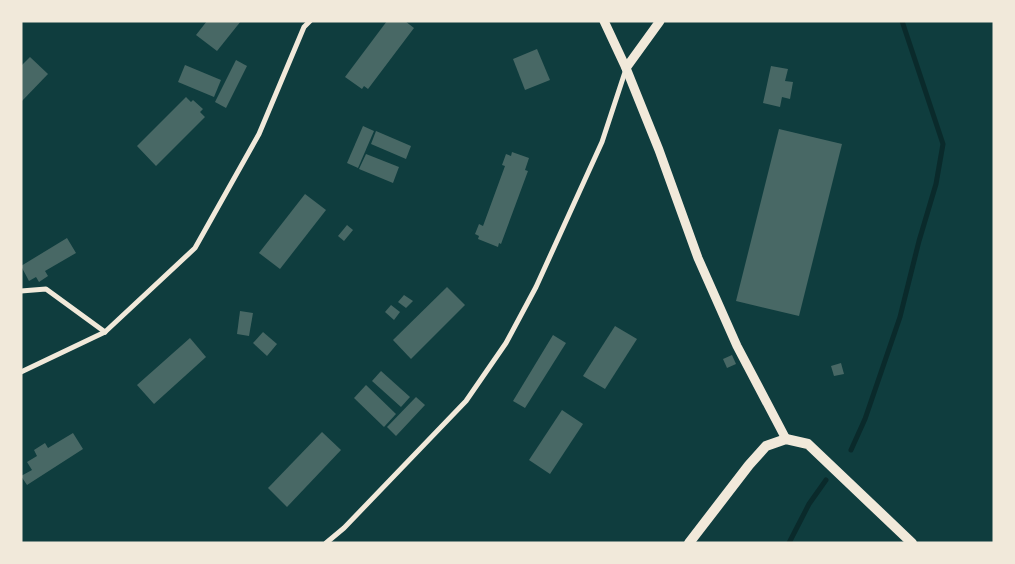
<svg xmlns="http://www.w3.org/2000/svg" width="1015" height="564" font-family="Montserrat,sans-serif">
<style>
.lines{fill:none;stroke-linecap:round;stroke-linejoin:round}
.stream{stroke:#0a2a2b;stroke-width:5}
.building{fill:#486865}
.minor{stroke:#f1e9da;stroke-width:5}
.tertiary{stroke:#f1e9da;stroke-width:9}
.secondary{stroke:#f1e9da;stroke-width:10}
</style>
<rect width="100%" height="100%" fill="#0f3d3e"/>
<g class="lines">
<!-- stream -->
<g class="stream">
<path d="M851 450 865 419 900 317 919 241 936 184 943 144 902 21"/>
<path d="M789 543 809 504 826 480"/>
</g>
</g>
<!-- building -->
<g class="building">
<path d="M207 21H241L217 51 196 35Z"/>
<path d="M387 21H405L414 28 368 89 364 86 362 89 345 77Z"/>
<path d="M537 49 550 80 525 90 513 59Z"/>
<path d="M30 57 48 74 21 102V66Z"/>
<path d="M236 60 247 66 226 108 215 102Z"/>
<path d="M185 65 221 80 214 97 178 82Z"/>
<path d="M771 66 788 69 785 81 793 82 790 99 782 97 780 107 763 103Z"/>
<path d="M186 97 191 102 193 100 203 109 200 112 205 117 156 166 137 146Z"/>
<path d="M363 126 374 131 358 168 347 163Z"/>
<path d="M779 129 842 144 799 316 736 301Z"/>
<path d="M376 131 411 146 406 159 371 144Z"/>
<path d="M512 152 529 158 525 170 528 171 501 244 499 243 498 247 478 239 479 236 475 234 479 224 483 226 505 166 502 165 506 154 511 156Z"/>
<path d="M366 154 399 167 393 183 359 169Z"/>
<path d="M305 194 326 210 280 269 259 253Z"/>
<path d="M347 225 353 230 344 241 338 236Z"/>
<path d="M67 238 76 253 45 271 48 276 39 282 36 277 29 281 21 266Z"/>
<path d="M447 287 465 305 411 359 393 340Z"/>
<path d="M404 295 413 301 406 308 398 302Z"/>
<path d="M391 305 400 312 394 320 385 312Z"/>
<path d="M240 311 253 313 249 336 237 334Z"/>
<path d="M615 326 637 339 605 389 583 376Z"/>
<path d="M263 332 277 344 267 356 253 343Z"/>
<path d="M553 335 566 343 525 408 513 401Z"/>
<path d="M190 338 206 357 154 404 137 385Z"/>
<path d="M732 355 736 364 727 368 723 359Z"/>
<path d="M841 363 844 374 834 376 831 366Z"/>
<path d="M381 371 410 397 401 407 372 381Z"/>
<path d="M366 385 396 414 384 427 354 398Z"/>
<path d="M416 397 425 405 396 436 387 427Z"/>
<path d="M562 410 583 424 550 474 529 460Z"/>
<path d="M322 432 341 450 287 507 268 488Z"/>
<path d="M73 433 83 449 27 485 21 476 32 470 27 462 37 456 34 450 45 443 48 448Z"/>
</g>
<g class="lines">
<!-- minor -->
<g class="minor">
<path d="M21 291 46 289 105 332"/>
<path d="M21 372 105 332 195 248 259 134 304 27 310 21"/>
<path d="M326 543 344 528 466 401 506 343 536 287 602 142 626 69"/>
</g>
<!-- tertiary -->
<g class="tertiary">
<path d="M604 21 626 68 659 150 698 258 737 346 786 439"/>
<path d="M626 68 660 21"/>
</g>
<!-- secondary -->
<path class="secondary" d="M689 543 749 465 766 446 786 439 808 444 912 543"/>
</g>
<!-- border -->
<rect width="1015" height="564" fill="none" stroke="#f1e9da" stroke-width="45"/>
</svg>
